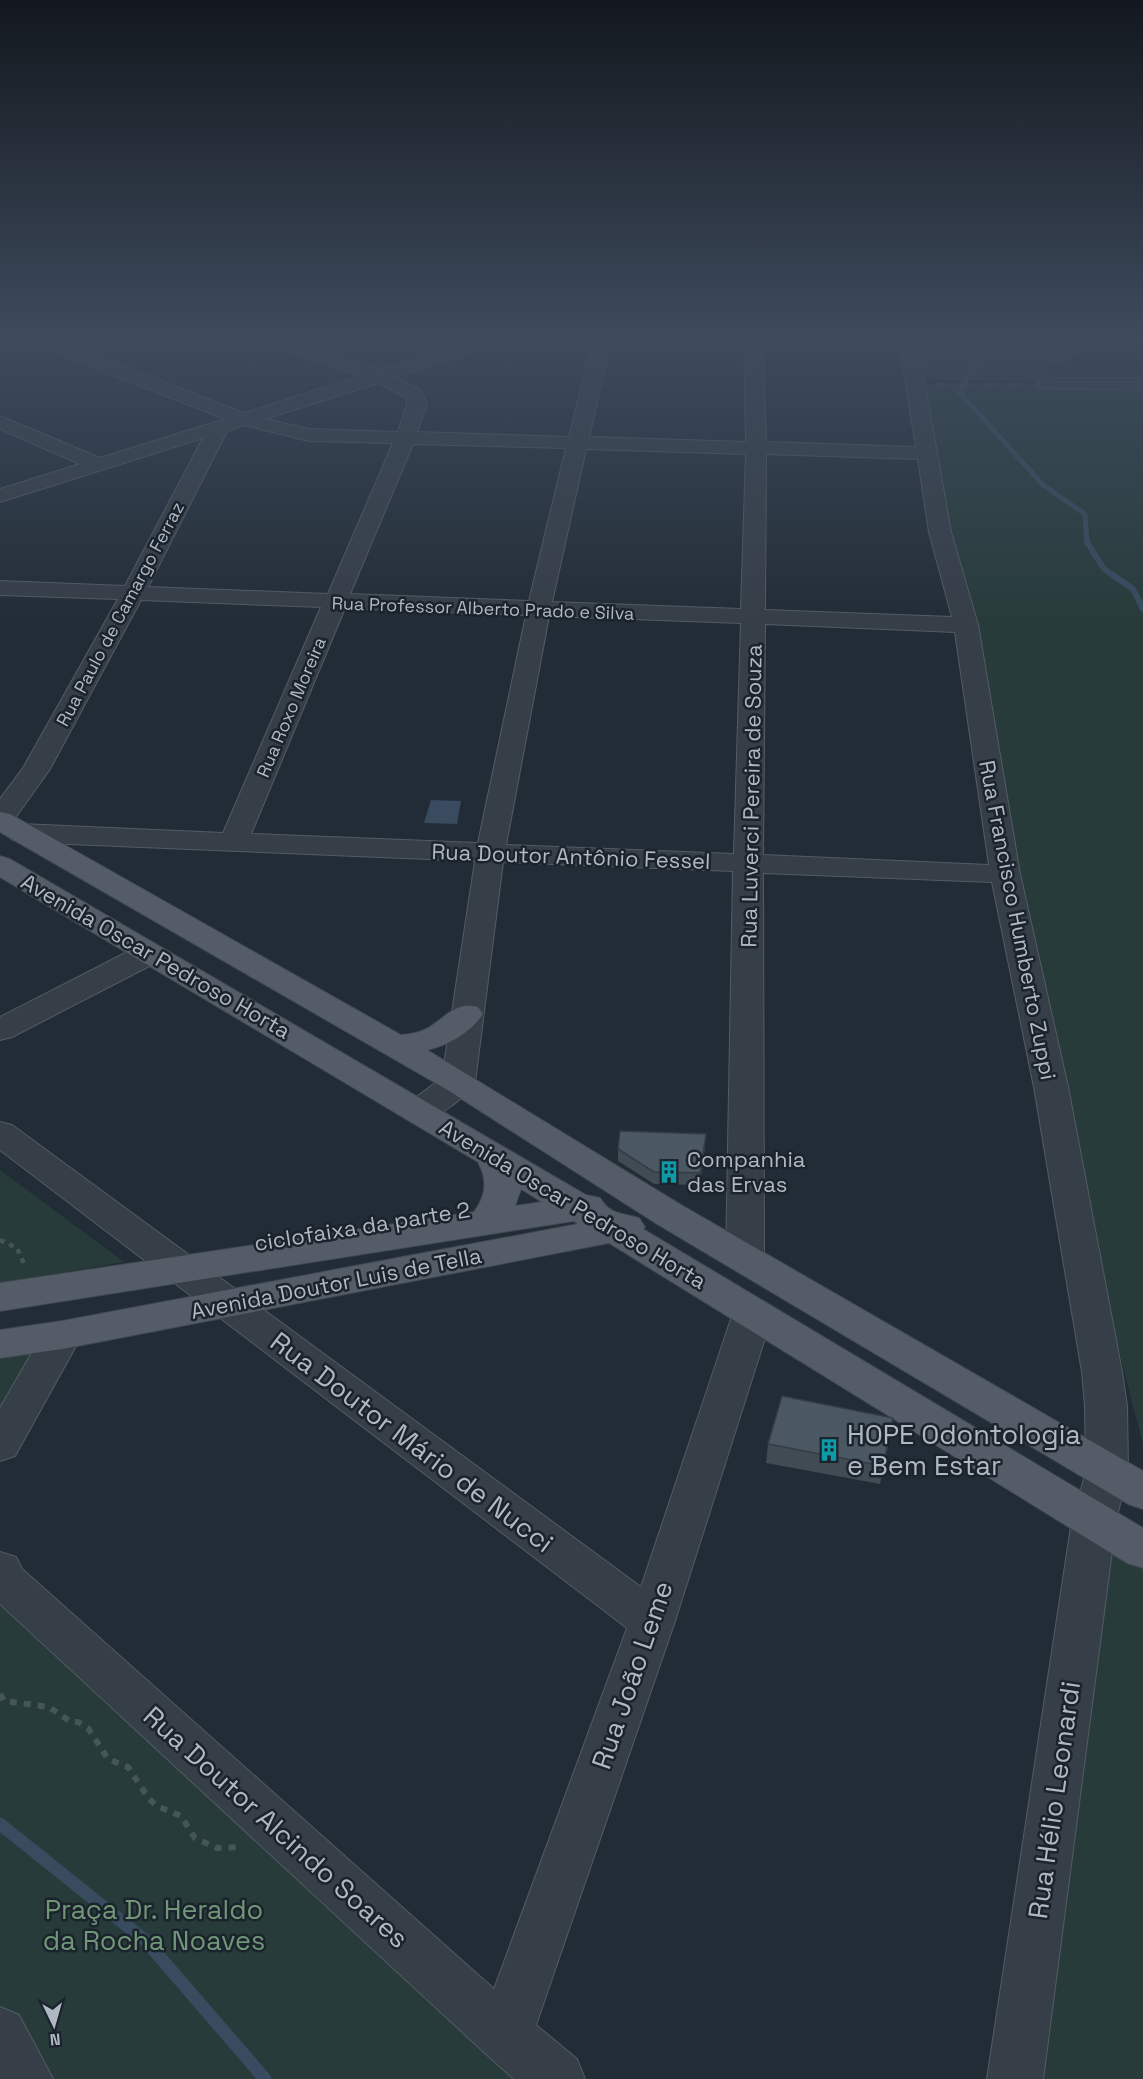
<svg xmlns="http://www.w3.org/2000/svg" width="1143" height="2079" font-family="'Space Grotesk',sans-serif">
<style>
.green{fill:#273b3a}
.water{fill:#394b5f}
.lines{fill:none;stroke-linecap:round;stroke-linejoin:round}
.stream-far2{stroke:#394b5f;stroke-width:5}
.stream-far1{stroke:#394b5f;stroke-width:6}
.stream{stroke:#394b5f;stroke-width:13}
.minor-casing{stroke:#535c65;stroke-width:2}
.major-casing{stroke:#3f4750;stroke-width:2}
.path-far2{stroke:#445657;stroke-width:2;stroke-dasharray:3 3;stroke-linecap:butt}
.path-far1{stroke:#445657;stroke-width:4.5;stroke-dasharray:5 5;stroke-linecap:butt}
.path{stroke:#445657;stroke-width:6;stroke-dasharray:7 7;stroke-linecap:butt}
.minor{fill:#363e47;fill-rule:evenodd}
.major{fill:#545d67;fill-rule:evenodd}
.wall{fill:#404b54}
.shaded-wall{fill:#343d45}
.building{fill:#4b5762;stroke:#343d45;stroke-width:1.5}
.labels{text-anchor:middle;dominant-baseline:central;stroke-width:5;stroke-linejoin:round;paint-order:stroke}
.far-street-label{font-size:18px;fill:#b0b9c3;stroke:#1b232c}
.street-label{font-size:22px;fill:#b0b9c3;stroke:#1b232c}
.poi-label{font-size:22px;fill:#b0b9c3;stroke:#1b232c;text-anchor:start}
.near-poi-label{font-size:27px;fill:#b0b9c3;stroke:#1b232c;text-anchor:start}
.near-street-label{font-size:27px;fill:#b0b9c3;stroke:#1b232c}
.near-park-label{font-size:27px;fill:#709777;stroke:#1b232c}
</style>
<rect width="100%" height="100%" fill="#222c36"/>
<!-- green -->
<g class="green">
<path d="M916 335H1119L1095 350 1046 367 1053 381 941 380 923 374Z"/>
<path d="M916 384H1143V1444L1051 1087Z"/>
<path d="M0 1170 124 1262 0 1283Z"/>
<path d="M62 1335 0 1445V1345Z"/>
<path d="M1094 1520 1143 1550V2079H1015Z"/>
<path d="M0 1570 557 2079H25L0 2034Z"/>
</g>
<!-- water -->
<path class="water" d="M431 800 461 801 457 824 424 823Z"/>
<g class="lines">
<!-- stream-far2 -->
<path class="stream-far2" d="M1020 335C992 347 970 363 960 393L1043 485 1085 514 1087 544"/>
<!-- stream-far1 -->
<path class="stream-far1" d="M1087 542 1104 569 1133 589 1143 609"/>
<!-- stream -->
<path class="stream" d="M0 1824 146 1941 265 2079"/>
<!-- minor casing -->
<g class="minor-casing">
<g id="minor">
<path d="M42 335 244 413 361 376 250 339 247 335H273L380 370 493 335H519L516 339 395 377 420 390 427 404 417 432 569 437 594 335H612L589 437 746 442 744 335H762L766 442 916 447 898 335H916L951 532 978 625 1020 874 1068 1087 1122 1372 1127 1406 1128 1472 1116 1520 1043 2079H987L1072 1520 1086 1472 1085 1406 1082 1372 1034 1087 992 882 763 873 764 1257 758 1266 745 1270 732 1266 726 1257 733 871 503 862 475 1082C461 1102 432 1125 408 1119L403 1111 408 1103 442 1078 475 861 21 842 11 839 7 833 11 827 21 824 223 833 321 607 141 600 50 769 10 825 0 827V799L23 768 118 599 0 595V581L125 586 203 438 0 502V489L80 464 0 429V416L100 458 225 419 24 340 0 346V336ZM378 383 405 397 407 404 398 432 309 429 265 419ZM244 425 309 441 393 443 328 594 148 587 227 431ZM413 444 566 448 529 601 350 594ZM586 449 746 454 741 609 552 602ZM766 454 918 459 929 532 952 617 765 610ZM345 608 526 615 478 843 251 834ZM549 616 741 623 734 854 506 845ZM765 624 955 632 989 865 763 855Z"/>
<path d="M1046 378H1143V390L1039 388 1037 384 1039 380Z"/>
<path d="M148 945 159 947 164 954 159 961 12 1037 0 1040V1017L137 947Z"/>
<path d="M0 1122 12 1125 641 1587 733 1313 739 1303 753 1299 767 1303 773 1313 675 1621 536 2025 577 2059 585 2079H514L486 2054 0 1604V1552L16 1557 22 1569 494 1989 627 1628 0 1150Z"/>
<path d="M62 1321 76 1325 82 1335 15 1456 0 1461V1408L48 1325Z"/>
<path d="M0 2007 19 2015 53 2079H0Z"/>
</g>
</g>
<!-- major casing -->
<g class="major-casing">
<g id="major">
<path d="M0 812 10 814 401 1035C410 1034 419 1033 428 1028 447 1017 455 1001 478 1007L483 1014C470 1033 449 1045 427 1050L683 1206 1143 1471V1509L1128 1504 657 1224 446 1089 0 832Z"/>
<path d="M0 856 10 859 586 1195 600 1198C610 1215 623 1213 639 1218L645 1227 643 1229 1143 1528V1568L1127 1563 609 1243 62 1349 0 1358V1330L62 1321 578 1224 574 1221 0 1311V1283L474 1212C486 1195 488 1181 478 1162L0 877ZM521 1189 542 1202 515 1206Z"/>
</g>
</g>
<!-- path-far2 -->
<path class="path-far2" d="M936 384H1027"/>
<!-- path-far1 -->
<path class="path-far1" d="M0 1240 17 1248 25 1266"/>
<!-- path -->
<path class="path" d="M0 1694 4 1701 49 1707 71 1722H78L88 1728 108 1759 128 1767 149 1799 157 1806 181 1816 195 1838 217 1848 243 1847"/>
<!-- minor -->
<use href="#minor" class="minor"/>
<!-- major -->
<use href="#major" class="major"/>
</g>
<!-- wall -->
<g class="wall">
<path d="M706 1134 705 1146 700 1185 654 1184 618 1161V1149Z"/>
<path d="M890 1437 880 1484 766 1463 768 1444Z"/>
</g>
<!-- shaded-wall -->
<g class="shaded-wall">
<path d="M706 1134 705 1146 700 1185V1173Z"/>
<path d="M893 1418 890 1437 880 1484 883 1466Z"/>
</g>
<!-- building -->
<g class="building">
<path d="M620 1131 706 1134 700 1173 654 1172 618 1149Z"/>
<path d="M782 1396 893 1418 883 1466 768 1444Z"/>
</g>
<!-- sky -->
<linearGradient id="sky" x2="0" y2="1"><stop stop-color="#13181e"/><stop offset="0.54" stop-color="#3e4b5d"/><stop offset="1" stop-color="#3e4b5d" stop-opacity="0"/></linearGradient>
<rect width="1143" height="626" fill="url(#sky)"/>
<!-- icons -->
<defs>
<g id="building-bare" transform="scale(1.8)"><path d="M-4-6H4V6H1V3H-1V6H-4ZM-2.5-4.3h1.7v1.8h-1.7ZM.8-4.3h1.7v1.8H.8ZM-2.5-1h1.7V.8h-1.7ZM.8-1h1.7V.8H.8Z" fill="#0f9aa8" stroke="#1b232c" stroke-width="2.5" paint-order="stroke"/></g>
</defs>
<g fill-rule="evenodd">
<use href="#building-bare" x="669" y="1172"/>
<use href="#building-bare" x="829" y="1450"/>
</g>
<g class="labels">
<!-- far-street labels -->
<g class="far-street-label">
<text transform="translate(483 608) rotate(2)">Rua Professor Alberto Prado e Silva</text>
<text transform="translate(120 614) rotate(-62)">Rua Paulo de Camargo Ferraz</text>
<text transform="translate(291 707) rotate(-67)">Rua Roxo Moreira</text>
</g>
<!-- street labels -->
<g class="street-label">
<text transform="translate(751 796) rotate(-89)">Rua Luverci Pereira de Souza</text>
<text transform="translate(571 856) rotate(2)">Rua Doutor Antônio Fessel</text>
<text transform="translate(1018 920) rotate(79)">Rua Francisco Humberto Zuppi</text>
<text transform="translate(156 956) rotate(30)">Avenida Oscar Pedroso Horta</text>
<text transform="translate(573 1204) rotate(31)">Avenida Oscar Pedroso Horta</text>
<text transform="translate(362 1226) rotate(-9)">ciclofaixa da parte 2</text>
<text transform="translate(336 1283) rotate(-11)">Avenida Doutor Luis de Tella</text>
</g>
<!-- poi labels -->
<g class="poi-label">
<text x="687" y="1159">Companhia<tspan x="687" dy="25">das Ervas</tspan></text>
</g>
<!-- near-poi labels -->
<g class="near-poi-label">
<text x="847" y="1434">HOPE Odontologia<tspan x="847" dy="31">e Bem Estar</tspan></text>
</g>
<!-- near-street labels -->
<g class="near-street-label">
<text transform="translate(412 1442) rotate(37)">Rua Doutor Mário de Nucci</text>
<text transform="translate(632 1675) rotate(-71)">Rua João Leme</text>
<text transform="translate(1054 1800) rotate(-82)">Rua Hélio Leonardi</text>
<text transform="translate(276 1827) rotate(42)">Rua Doutor Alcindo Soares</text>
</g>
<!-- near-park labels -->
<g class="near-park-label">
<text x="154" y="1909">Praça Dr. Heraldo<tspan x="154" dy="31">da Rocha Noaves</tspan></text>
</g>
</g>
<!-- north arrow -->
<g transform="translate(54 2025) rotate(175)" stroke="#1b232c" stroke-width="4.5" paint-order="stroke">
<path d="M0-4.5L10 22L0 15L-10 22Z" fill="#b0b9c3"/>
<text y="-9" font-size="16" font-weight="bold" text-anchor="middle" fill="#b0b9c3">N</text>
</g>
</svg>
